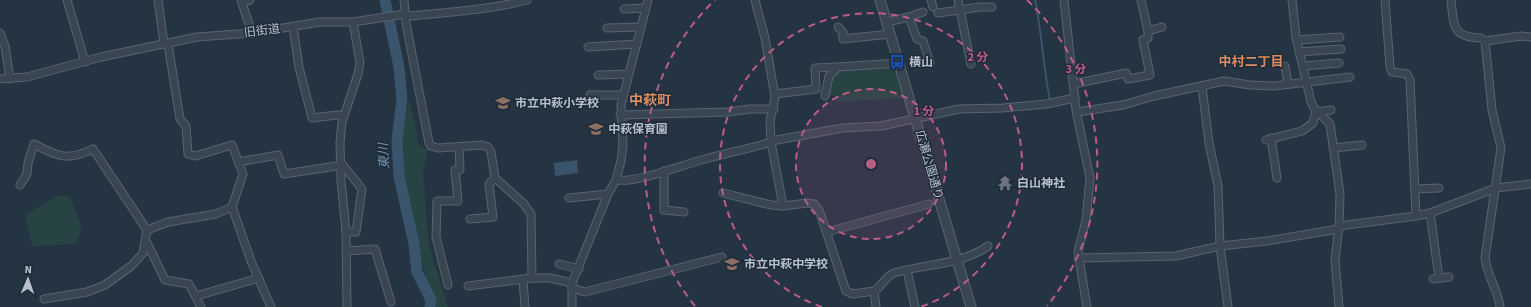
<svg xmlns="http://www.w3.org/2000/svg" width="1531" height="307" font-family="'Source Sans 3','Noto Sans JP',sans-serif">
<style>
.green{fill:#274344}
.water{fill:#3a546c}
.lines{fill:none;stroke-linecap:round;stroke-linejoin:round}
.stream{stroke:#3a546c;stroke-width:2}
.river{stroke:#3a546c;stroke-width:11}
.minor-casing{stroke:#58646f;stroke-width:9}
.tertiary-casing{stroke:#58646f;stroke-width:11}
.minor{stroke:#394652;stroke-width:7}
.tertiary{stroke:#394652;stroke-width:9}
.ring{fill:none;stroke:#be5c88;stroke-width:2;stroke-dasharray:7 5}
.labels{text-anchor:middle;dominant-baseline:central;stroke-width:3;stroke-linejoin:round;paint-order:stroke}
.street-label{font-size:12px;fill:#b7c1cc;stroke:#1e2b38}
.poi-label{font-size:12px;font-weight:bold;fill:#b7c1cc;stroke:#1e2b38;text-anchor:start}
.neighbourhood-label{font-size:13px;font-weight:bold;fill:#da8c63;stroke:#1e2b38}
.water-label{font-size:13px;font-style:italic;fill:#7595b0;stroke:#1e2b38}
.quarter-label{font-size:14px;font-weight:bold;fill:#da8c63;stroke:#1e2b38}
.centre{fill:#be5c88;stroke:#1e2b38;stroke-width:2}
.ring-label{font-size:12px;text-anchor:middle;font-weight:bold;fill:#be5c88;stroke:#1e2b38;stroke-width:3;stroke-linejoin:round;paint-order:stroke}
</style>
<rect width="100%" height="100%" fill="#253443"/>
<!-- green -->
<g class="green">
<path d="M896 66 905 98 836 102 835 96 828 95 831 76 837 69Z"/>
<path d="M409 100 413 114 419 145 428 150 423 173 429 246 448 307H435L412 228 403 175 401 142Z"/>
<path d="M59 195 70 197 82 228 76 244 32 246 25 215Z"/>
</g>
<!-- water -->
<path class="water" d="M577 160 578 173 555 176 554 163Z"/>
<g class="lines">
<!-- stream -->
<path class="stream" d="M1035 0C1042 33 1043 67 1050 100"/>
<!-- river -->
<path class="river" d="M385 0 399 67 402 99 397 141 399 176 414 244 417 272 431 300 430 307"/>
<!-- minor casing -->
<g class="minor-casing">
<g id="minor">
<path d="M67 0 85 62"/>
<path d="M158 0 164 44"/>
<path d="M241 0 252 33"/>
<path d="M404 0 406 23 429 143 431 146 438 148 482 145 488 147 491 152 495 178 523 203 531 214 532 278H550L572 283"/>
<path d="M755 0 765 38 775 97 770 121 771 141"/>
<path d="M931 0 933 7"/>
<path d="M958 0 971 64"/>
<path d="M1064 0 1076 110 1090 178 1086 220 1078 252 1087 307"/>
<path d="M1141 0 1148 31 1162 27"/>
<path d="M1292 0 1296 37 1311 102 1314 108 1330 124 1340 194 1339 226 1335 260 1339 307"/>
<path d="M1385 0 1390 67 1392 72 1407 74 1410 80 1416 216"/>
<path d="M1451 0C1454 25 1451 37 1481 38L1485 41 1521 36 1531 37"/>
<path d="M242 3 250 0"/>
<path d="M624 9 646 8"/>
<path d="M938 13 980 7H992"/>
<path d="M909 17 923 12"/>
<path d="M887 22 909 17 917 39 923 41 930 63"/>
<path d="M293 27 299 67 312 118 337 115 344 116"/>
<path d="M838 27 843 32V39L890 34"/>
<path d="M607 28 641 27"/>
<path d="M0 33 5 46 10 79"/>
<path d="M1297 40 1340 37"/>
<path d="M1485 41 1492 110 1501 148 1485 258C1487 276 1498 290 1500 307"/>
<path d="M168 44 180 119 186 126 188 154 195 156 232 145 243 174 232 207 251 261 271 307"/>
<path d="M588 47 637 44"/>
<path d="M1299 52 1341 49"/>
<path d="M1285 66 1288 84"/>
<path d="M1303 66 1339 63"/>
<path d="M598 75 629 74"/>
<path d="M0 79 27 77 101 57 197 37 252 33 320 22H353L405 14 411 16C450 12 489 10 527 0"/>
<path d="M1074 84 1126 73 1128 79 1150 75 1143 40 1148 38V31"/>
<path d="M1202 87 1209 143 1218 186 1220 246 1228 307"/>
<path d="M775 94 816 89 815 68 838 67"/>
<path d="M590 95H623"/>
<path d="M825 96 829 76 838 67 899 63"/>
<path d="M1077 112 1123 105 1154 96 1224 81 1250 85 1274 86 1350 77"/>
<path d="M1318 112 1331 110"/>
<path d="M620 115 728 112 750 109H774"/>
<path d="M621 128 645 129"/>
<path d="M1271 138 1277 178"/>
<path d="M1266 140 1302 131 1313 123 1316 110"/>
<path d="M1333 148 1362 145"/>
<path d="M238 162 278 155 284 174 343 165 362 189 356 232H346"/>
<path d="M664 171V210L684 212"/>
<path d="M616 180C639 183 681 165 705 159 727 153 749 149 771 142V141L843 128 881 126 959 109 1003 108 1046 104 1075 98"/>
<path d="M20 185 27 174 28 163 34 144C58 157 68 161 93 149L147 230 143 253 131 266 105 285 87 292 44 299"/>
<path d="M1415 189 1439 188"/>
<path d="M723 193 771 205 783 206 771 142"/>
<path d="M569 198 608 194"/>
<path d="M783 206 807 203 814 204 819 210 846 291 853 294 874 291"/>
<path d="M1430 213 1439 278"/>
<path d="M470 219 493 217 489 184 495 178"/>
<path d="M1339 226 1416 216 1430 213 1496 188 1531 184"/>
<path d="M147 230 168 222 216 214 232 207"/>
<path d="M827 232 929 204"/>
<path d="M146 241 165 280 189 284 201 307"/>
<path d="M347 251 375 249 391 302"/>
<path d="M1078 258 1176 256 1220 246 1267 241 1338 229"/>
<path d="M559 264 579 269"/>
<path d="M907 270 915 307"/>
<path d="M1433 279 1449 277"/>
<path d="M523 280 525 307"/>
<path d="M448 285 436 237 437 201H458L455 170H460L459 147"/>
<path d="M468 286 532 278"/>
<path d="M572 288 585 292 722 257"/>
<path d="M196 296 259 278"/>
<path d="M347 307 346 232 341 180 340 143 342 122 358 74 360 63 353 22"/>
<path d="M572 307V283L608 194 616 180 621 161 623 145 621 105 648 0"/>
<path d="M876 307 874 291C882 287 885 276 894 273 924 264 962 265 988 246"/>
</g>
</g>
<!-- tertiary casing -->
<g class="tertiary-casing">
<path id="tertiary" d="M880 0 971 307"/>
</g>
<!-- minor -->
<use href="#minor" class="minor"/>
<!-- tertiary -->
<use href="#tertiary" class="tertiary"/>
</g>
<!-- distance rings -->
<circle cx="871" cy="164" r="75" fill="#be5c88" fill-opacity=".12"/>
<g class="ring">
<circle cx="871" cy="164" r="75"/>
<path d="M822 307A151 151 0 1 1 920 307"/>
<path d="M695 306A226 226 0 0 1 715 0M1027 0A226 226 0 0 1 1047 306"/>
</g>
<!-- icons -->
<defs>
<g id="bus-bare" transform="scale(1.2)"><path d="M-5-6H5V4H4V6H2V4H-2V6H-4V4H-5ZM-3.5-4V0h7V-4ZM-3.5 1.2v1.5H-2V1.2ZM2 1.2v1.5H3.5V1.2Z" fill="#1a4fb4" stroke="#1e2b38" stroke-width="2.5" paint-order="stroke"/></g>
<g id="school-bare" transform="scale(1.2)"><path d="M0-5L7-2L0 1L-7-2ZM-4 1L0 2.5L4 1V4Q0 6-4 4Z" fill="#8d6e63" stroke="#1e2b38" stroke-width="2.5" paint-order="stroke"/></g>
<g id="temple-bare" transform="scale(1.2)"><path d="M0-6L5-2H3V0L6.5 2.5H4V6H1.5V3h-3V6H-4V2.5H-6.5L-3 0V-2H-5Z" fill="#6b7280" stroke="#1e2b38" stroke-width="2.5" paint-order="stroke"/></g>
</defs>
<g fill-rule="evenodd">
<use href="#bus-bare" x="897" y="62"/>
<use href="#school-bare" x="503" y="103"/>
<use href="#school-bare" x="596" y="129"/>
<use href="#temple-bare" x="1005" y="183"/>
<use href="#school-bare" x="732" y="264"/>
</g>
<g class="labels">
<!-- street labels -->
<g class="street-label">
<text transform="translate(262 31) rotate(-7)">旧街道</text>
<text transform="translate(929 165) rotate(74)">広瀬公園通り</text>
</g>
<!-- poi labels -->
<g class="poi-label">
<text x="909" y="62">横山</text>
<text x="515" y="103">市立中萩小学校</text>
<text x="608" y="129">中萩保育園</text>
<text x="1017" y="183">白山神社</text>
<text x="744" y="264">市立中萩中学校</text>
</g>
<!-- neighbourhood labels -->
<g class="neighbourhood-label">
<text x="1251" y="62">中村二丁目</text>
</g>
<!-- water labels -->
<g class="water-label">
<text transform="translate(384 156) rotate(-93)">東川</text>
</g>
<!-- quarter labels -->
<g class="quarter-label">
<text x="650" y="101">中萩町</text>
</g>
</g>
<circle cx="871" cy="164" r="6" class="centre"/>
<g class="ring-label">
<text x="978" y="61">2 分</text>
<text x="1076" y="73">3 分</text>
<text x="924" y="115">1 分</text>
</g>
<!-- north arrow -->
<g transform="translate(28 279) rotate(2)" stroke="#1e2b38" stroke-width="3" paint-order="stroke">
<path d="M0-3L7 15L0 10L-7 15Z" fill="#b7c1cc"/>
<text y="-6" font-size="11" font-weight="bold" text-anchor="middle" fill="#b7c1cc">N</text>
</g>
</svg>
